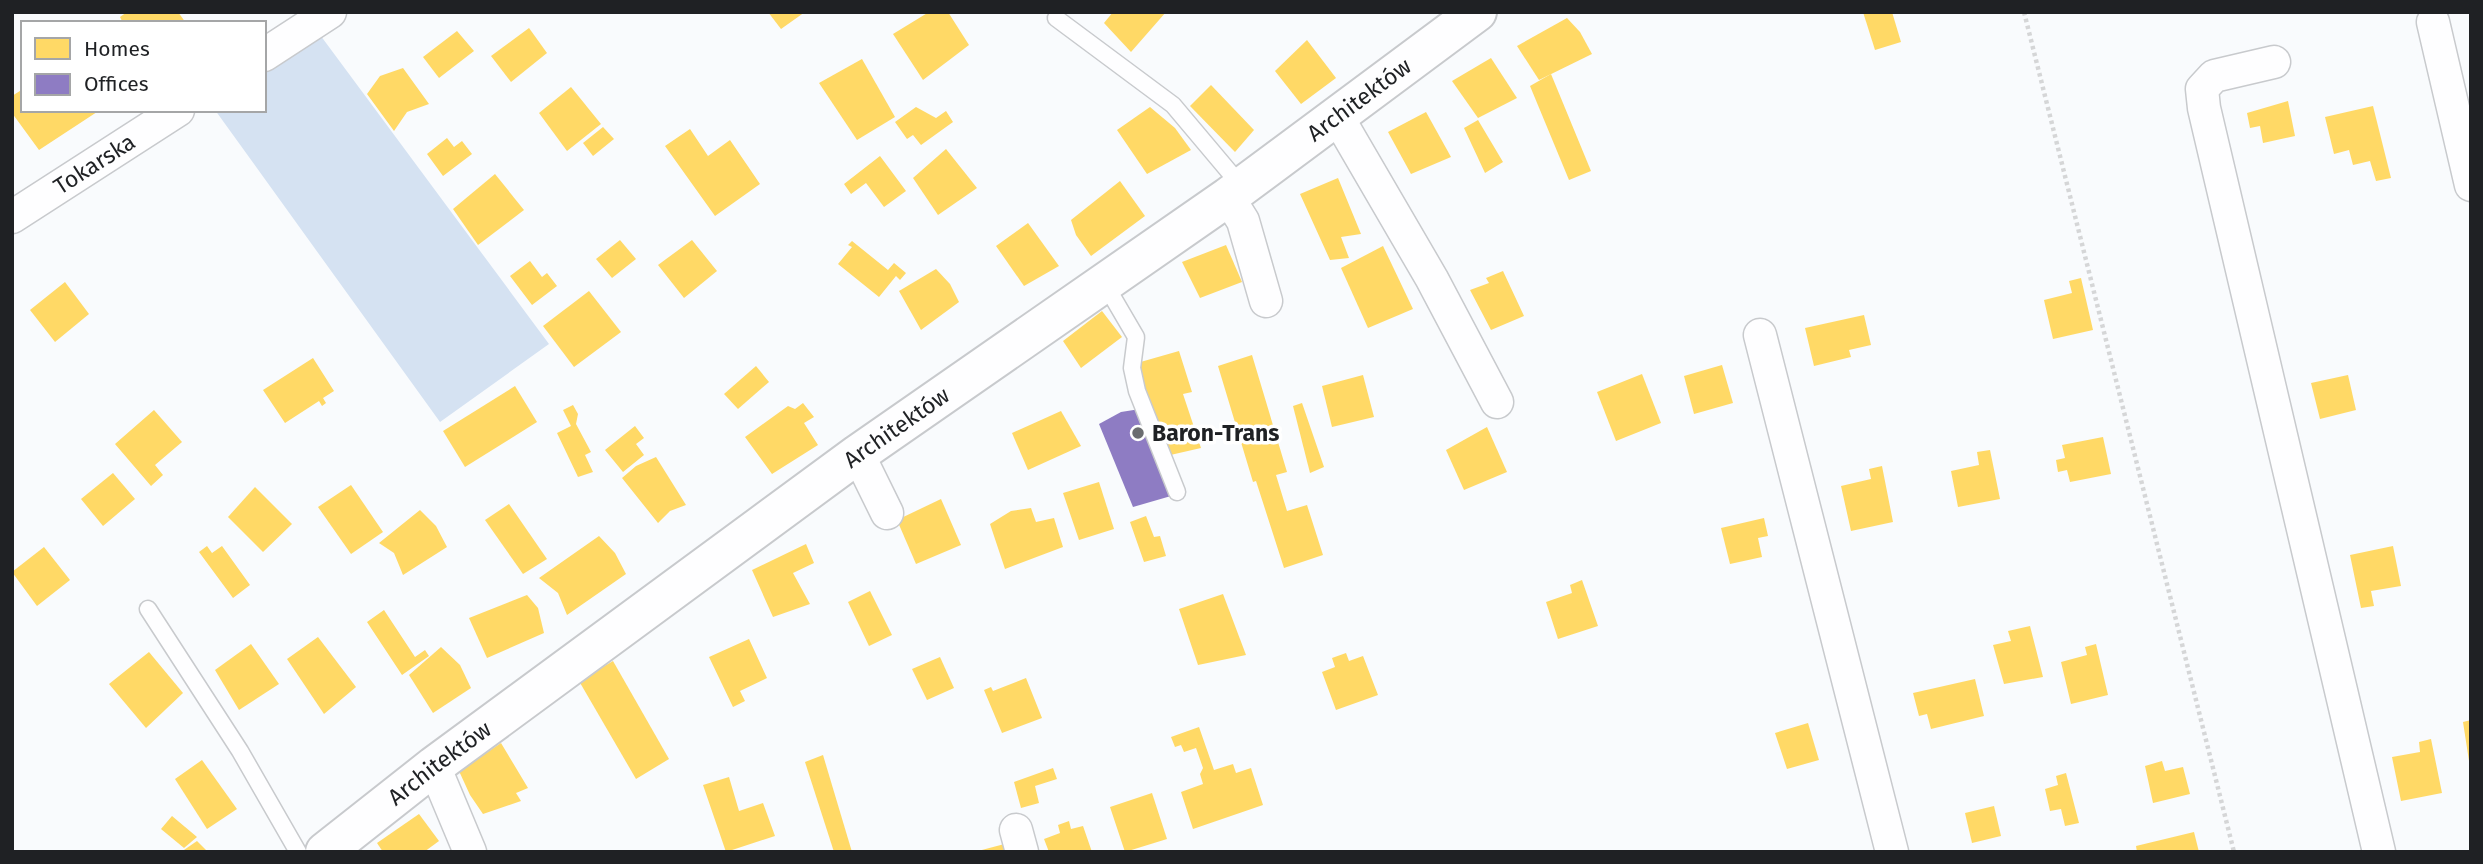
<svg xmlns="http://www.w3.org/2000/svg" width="2483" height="864" font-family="'Fira Sans',sans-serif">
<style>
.green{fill:#d5e2f2}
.homes{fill:#ffd966}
.offices{fill:#8e7cc3}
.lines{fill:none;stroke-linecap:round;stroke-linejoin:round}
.lane-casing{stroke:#c8cacd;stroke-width:19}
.street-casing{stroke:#c8cacd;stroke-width:35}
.secondary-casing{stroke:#c8cacd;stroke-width:42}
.path{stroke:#d5d6d7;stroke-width:4.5;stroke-dasharray:3.5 3.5;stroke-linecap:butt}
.lane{stroke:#fefeff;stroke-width:16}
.street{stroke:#fefeff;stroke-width:32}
.secondary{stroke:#fefeff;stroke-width:38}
.poi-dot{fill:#6b6d70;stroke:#fff;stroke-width:2.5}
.labels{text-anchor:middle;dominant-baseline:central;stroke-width:7;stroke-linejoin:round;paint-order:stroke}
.street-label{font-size:23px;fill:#1f2124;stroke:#fff}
.poi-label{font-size:23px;font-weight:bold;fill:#1f2124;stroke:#fff;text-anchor:start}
</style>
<rect width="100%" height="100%" fill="#f9fbfd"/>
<!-- green -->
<path class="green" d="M312 24 549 344 440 422 215 110H264V54Z"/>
<!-- homes -->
<g class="homes">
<path d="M127 12H178L186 23H123L120 17Z"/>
<path d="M768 12H805L781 29Z"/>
<path d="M929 12H948L969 45 923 80 893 34Z"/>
<path d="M1113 12H1166L1131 52 1104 23Z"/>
<path d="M1863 12H1892L1901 42 1875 50Z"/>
<path d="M1567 18 1580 32 1592 54 1539 80 1517 46Z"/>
<path d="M529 28 547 53 511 82 491 56Z"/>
<path d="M457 31 474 51 439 78 423 57Z"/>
<path d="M1307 40 1336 78 1301 104 1275 71Z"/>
<path d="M1491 58 1517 98 1478 118 1452 81Z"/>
<path d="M862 59 895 117 857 140 819 83Z"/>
<path d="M403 68 429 104 407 112 394 131 367 94 380 76Z"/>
<path d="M1551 74 1591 171 1569 180 1530 86Z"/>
<path d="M1211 85 1254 130 1235 152 1190 106Z"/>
<path d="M571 87 601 124 567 151 539 113Z"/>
<path d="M23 89V110H100L39 150 12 113V96Z"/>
<path d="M2288 101 2295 136 2263 143 2260 126 2250 128 2247 113Z"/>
<path d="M2373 106 2391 178 2376 181 2370 161 2353 165 2349 150 2334 154 2325 117Z"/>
<path d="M916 107 936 118 946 111 953 122 921 145 913 135 907 139 895 122Z"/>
<path d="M1150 107 1175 128 1191 150 1147 174 1117 130Z"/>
<path d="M1426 112 1451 157 1411 174 1388 132Z"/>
<path d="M1478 120 1503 162 1485 173 1464 128Z"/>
<path d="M603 127 614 139 593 156 583 143Z"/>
<path d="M690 129 708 156 730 140 760 184 715 216 665 146Z"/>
<path d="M447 138 454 147 462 141 472 154 443 176 427 154Z"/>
<path d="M946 149 977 188 938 215 913 178Z"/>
<path d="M880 156 906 191 884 207 866 183 851 194 844 184Z"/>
<path d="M495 174 524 210 478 245 453 209Z"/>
<path d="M1338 178 1361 234 1341 237 1349 258 1330 260 1300 194Z"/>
<path d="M1120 181 1145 216 1091 256 1076 235 1071 220Z"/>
<path d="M1028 223 1059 266 1024 286 996 246Z"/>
<path d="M620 240 636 259 612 278 596 259Z"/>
<path d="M692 240 717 271 684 298 658 265Z"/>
<path d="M852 241 888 270 894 263 906 273 900 280 896 276 879 297 838 264 852 247 848 245Z"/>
<path d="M1226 245 1242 282 1200 298 1182 262Z"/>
<path d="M1383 246 1413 309 1368 328 1341 268Z"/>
<path d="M530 261 542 277 547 273 557 286 532 305 510 276Z"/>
<path d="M936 269 950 284 959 302 921 330 899 291Z"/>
<path d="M1503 271 1524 316 1491 330 1470 290 1489 283 1486 278Z"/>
<path d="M2081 278 2093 330 2053 339 2044 300 2072 293 2069 281Z"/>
<path d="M65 282 89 314 55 342 30 310Z"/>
<path d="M589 291 621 332 574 367 543 326Z"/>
<path d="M1102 311 1122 337 1081 368 1063 341Z"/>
<path d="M1864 315 1871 345 1849 350 1851 357 1814 366 1805 328Z"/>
<path d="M1179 351 1192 392 1183 394 1201 448 1166 456 1137 363Z"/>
<path d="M1252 355 1287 472 1276 475 1287 511 1307 505 1323 555 1284 568 1256 481 1253 482 1218 366Z"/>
<path d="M313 358 334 391 323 398 326 403 322 406 319 401 285 423 263 390Z"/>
<path d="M1722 365 1733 403 1694 414 1684 376Z"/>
<path d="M756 366 769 382 738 409 724 394Z"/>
<path d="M1642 374 1661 423 1616 441 1597 392Z"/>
<path d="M1363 375 1374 417 1332 427 1322 386Z"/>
<path d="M2348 375 2356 410 2320 419 2311 383Z"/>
<path d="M515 386 537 422 465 467 443 431Z"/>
<path d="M803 403 814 417 804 423 818 445 772 474 745 437 788 406 795 409Z"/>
<path d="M1302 403 1324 467 1310 473 1293 406Z"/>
<path d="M573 405 578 414 576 424 591 452 585 455 593 472 578 477 557 433 571 426 563 410Z"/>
<path d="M154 410 182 442 155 465 163 475 151 486 115 444Z"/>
<path d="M1061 411 1081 446 1028 470 1012 433Z"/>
<path d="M635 426 644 438 636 444 644 455 623 472 605 450Z"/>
<path d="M1487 427 1507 472 1464 490 1446 450Z"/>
<path d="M2103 437 2111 474 2070 482 2067 470 2058 472 2056 460 2065 458 2062 445Z"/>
<path d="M1990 450 2000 499 1958 507 1951 471 1979 465 1977 452Z"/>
<path d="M656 457 686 505 670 511 658 523 622 478 636 466Z"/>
<path d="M1882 466 1893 522 1851 531 1841 486 1871 479 1869 469Z"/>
<path d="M113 473 135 499 103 526 81 499Z"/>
<path d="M1099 482 1114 529 1079 540 1063 493Z"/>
<path d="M351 485 383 532 351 554 318 507Z"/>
<path d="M255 487 292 524 263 552 228 517Z"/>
<path d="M941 499 961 545 916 564 897 520Z"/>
<path d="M509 504 547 559 523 574 485 520Z"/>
<path d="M1031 508 1036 522 1054 518 1063 547 1005 569 990 524 1011 511Z"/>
<path d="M420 510 436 526 447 547 403 575 394 553 379 543Z"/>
<path d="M1146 516 1154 537 1160 536 1166 556 1144 562 1130 522Z"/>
<path d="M1764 518 1768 536 1758 538 1762 557 1730 564 1721 528Z"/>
<path d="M599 536 615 553 626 574 567 615 558 593 539 578Z"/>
<path d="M806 544 814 563 793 573 810 604 773 617 752 570Z"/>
<path d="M207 546 212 553 222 546 250 585 233 598 199 552Z"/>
<path d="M2393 546 2401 586 2371 591 2374 606 2361 608 2350 555Z"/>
<path d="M44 547 70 580 37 606 12 572Z"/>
<path d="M1582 580 1598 626 1558 639 1546 602 1572 593 1570 585Z"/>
<path d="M870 591 892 635 869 646 848 602Z"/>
<path d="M1223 594 1246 655 1198 665 1179 609Z"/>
<path d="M527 595 538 608 544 633 487 658 469 618Z"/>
<path d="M384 610 415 657 425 650 429 656 402 675 367 622Z"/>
<path d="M2030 626 2043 677 2004 684 1993 645 2011 641 2008 631Z"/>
<path d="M318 637 356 687 324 714 287 659Z"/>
<path d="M749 639 767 678 740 691 745 701 733 707 709 657Z"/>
<path d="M251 644 279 684 239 710 215 670Z"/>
<path d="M2096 644 2108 695 2071 704 2061 662 2087 655 2085 647Z"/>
<path d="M441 647 460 665 471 688 433 713 409 675Z"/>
<path d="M149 652 183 693 146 728 109 684Z"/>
<path d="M1346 653 1349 661 1363 656 1378 695 1336 710 1322 672 1335 667 1332 658Z"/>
<path d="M940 657 954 688 927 700 912 669Z"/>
<path d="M613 661 669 759 636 779 579 681Z"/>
<path d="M1026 678 1042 718 1002 733 984 690 991 687 993 691Z"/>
<path d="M1975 679 1984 716 1931 729 1927 714 1919 716 1913 693Z"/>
<path d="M2471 720V761H2469L2463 722Z"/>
<path d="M1808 723 1819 760 1787 769 1775 733Z"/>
<path d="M1199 727 1214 770 1233 764 1236 773 1251 768 1263 805 1193 829 1181 792 1203 784 1200 774 1203 768 1196 748 1184 752 1181 745 1175 747 1171 737Z"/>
<path d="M2431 739 2442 793 2401 801 2392 757 2420 752 2419 742Z"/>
<path d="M501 743 528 788 516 793 521 801 483 814 470 795 459 771Z"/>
<path d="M823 755 852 852H834L805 762Z"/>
<path d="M202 760 237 809 207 829 175 779Z"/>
<path d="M2162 761 2165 771 2183 767 2190 794 2153 803 2145 766Z"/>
<path d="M1053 768 1057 779 1035 786 1039 803 1021 808 1014 782Z"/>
<path d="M2066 773 2079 823 2065 826 2061 809 2050 811 2045 789 2058 785 2056 776Z"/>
<path d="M729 777 739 811 763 803 775 836 726 852 703 785Z"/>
<path d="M1152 793 1167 839 1125 852 1110 807Z"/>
<path d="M1994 806 2001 836 1972 843 1965 813Z"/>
<path d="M419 814 439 841 424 852H383L377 843Z"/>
<path d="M172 816 197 837 184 848 161 829Z"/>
<path d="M1069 821 1071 829 1083 826 1092 852H1049L1044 839 1060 833 1058 825Z"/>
<path d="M2194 832 2199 852H2137L2136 846Z"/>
<path d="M197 841 208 852H181Z"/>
<path d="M1012 842 1015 852H978V851Z"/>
</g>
<!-- offices -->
<path class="offices" d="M1140 409 1171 496 1133 507 1099 424 1121 412Z"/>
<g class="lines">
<!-- lane casing -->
<g class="lane-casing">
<g id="lane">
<path d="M1056 18 1173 105 1242 187"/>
<path d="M1105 284 1136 337 1132 368 1137 391 1177 492"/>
<path d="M148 609 240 751 298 852"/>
</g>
</g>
<!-- street casing -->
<g class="street-casing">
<g id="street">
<path d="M2433 22 2471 185"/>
<path d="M264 55 330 12"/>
<path d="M2274 62 2214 76 2202 89 2204 108 2379 852"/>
<path d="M1337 116 1432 279 1497 402"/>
<path d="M1228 197 1243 221 1266 301"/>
<path id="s1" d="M12 217 178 110"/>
<path d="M1760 335 1892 852"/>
<path d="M858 454 887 513"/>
<path d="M434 766 470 852"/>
<path d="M1016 830 1022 852"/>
</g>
</g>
<!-- secondary casing -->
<g class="secondary-casing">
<g id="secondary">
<path id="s2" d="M325 852 434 766 858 454 1228 197 1477 12"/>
</g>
</g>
<!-- path -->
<path class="path" d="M2024 12 2234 852"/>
<!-- lane -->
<use href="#lane" class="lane"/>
<!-- street -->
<use href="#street" class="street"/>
<!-- secondary -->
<use href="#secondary" class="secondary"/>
</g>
<!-- markers -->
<circle class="poi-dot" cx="1138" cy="433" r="7"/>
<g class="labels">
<!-- street labels -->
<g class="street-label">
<text stroke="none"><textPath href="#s2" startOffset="1279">Architektów</textPath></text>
<text stroke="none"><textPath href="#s1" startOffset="98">Tokarska</textPath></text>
<text stroke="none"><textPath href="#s2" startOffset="712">Architektów</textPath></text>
<text stroke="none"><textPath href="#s2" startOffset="145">Architektów</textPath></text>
</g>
<!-- poi labels -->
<g class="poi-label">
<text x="1152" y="433">Baron-Trans</text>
</g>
</g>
<!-- border -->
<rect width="2483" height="864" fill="none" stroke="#1f2124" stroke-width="28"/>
<!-- legend -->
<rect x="21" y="21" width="245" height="91" fill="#ffffff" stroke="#a5a6a7" stroke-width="2"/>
<rect x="35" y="38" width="35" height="21" fill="#ffd966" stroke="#a5a6a7" stroke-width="2"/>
<text x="84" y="56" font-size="21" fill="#1f2124">Homes</text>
<rect x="35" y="74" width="35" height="21" fill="#8e7cc3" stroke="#a5a6a7" stroke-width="2"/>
<text x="84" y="91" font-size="21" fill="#1f2124">Offices</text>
</svg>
